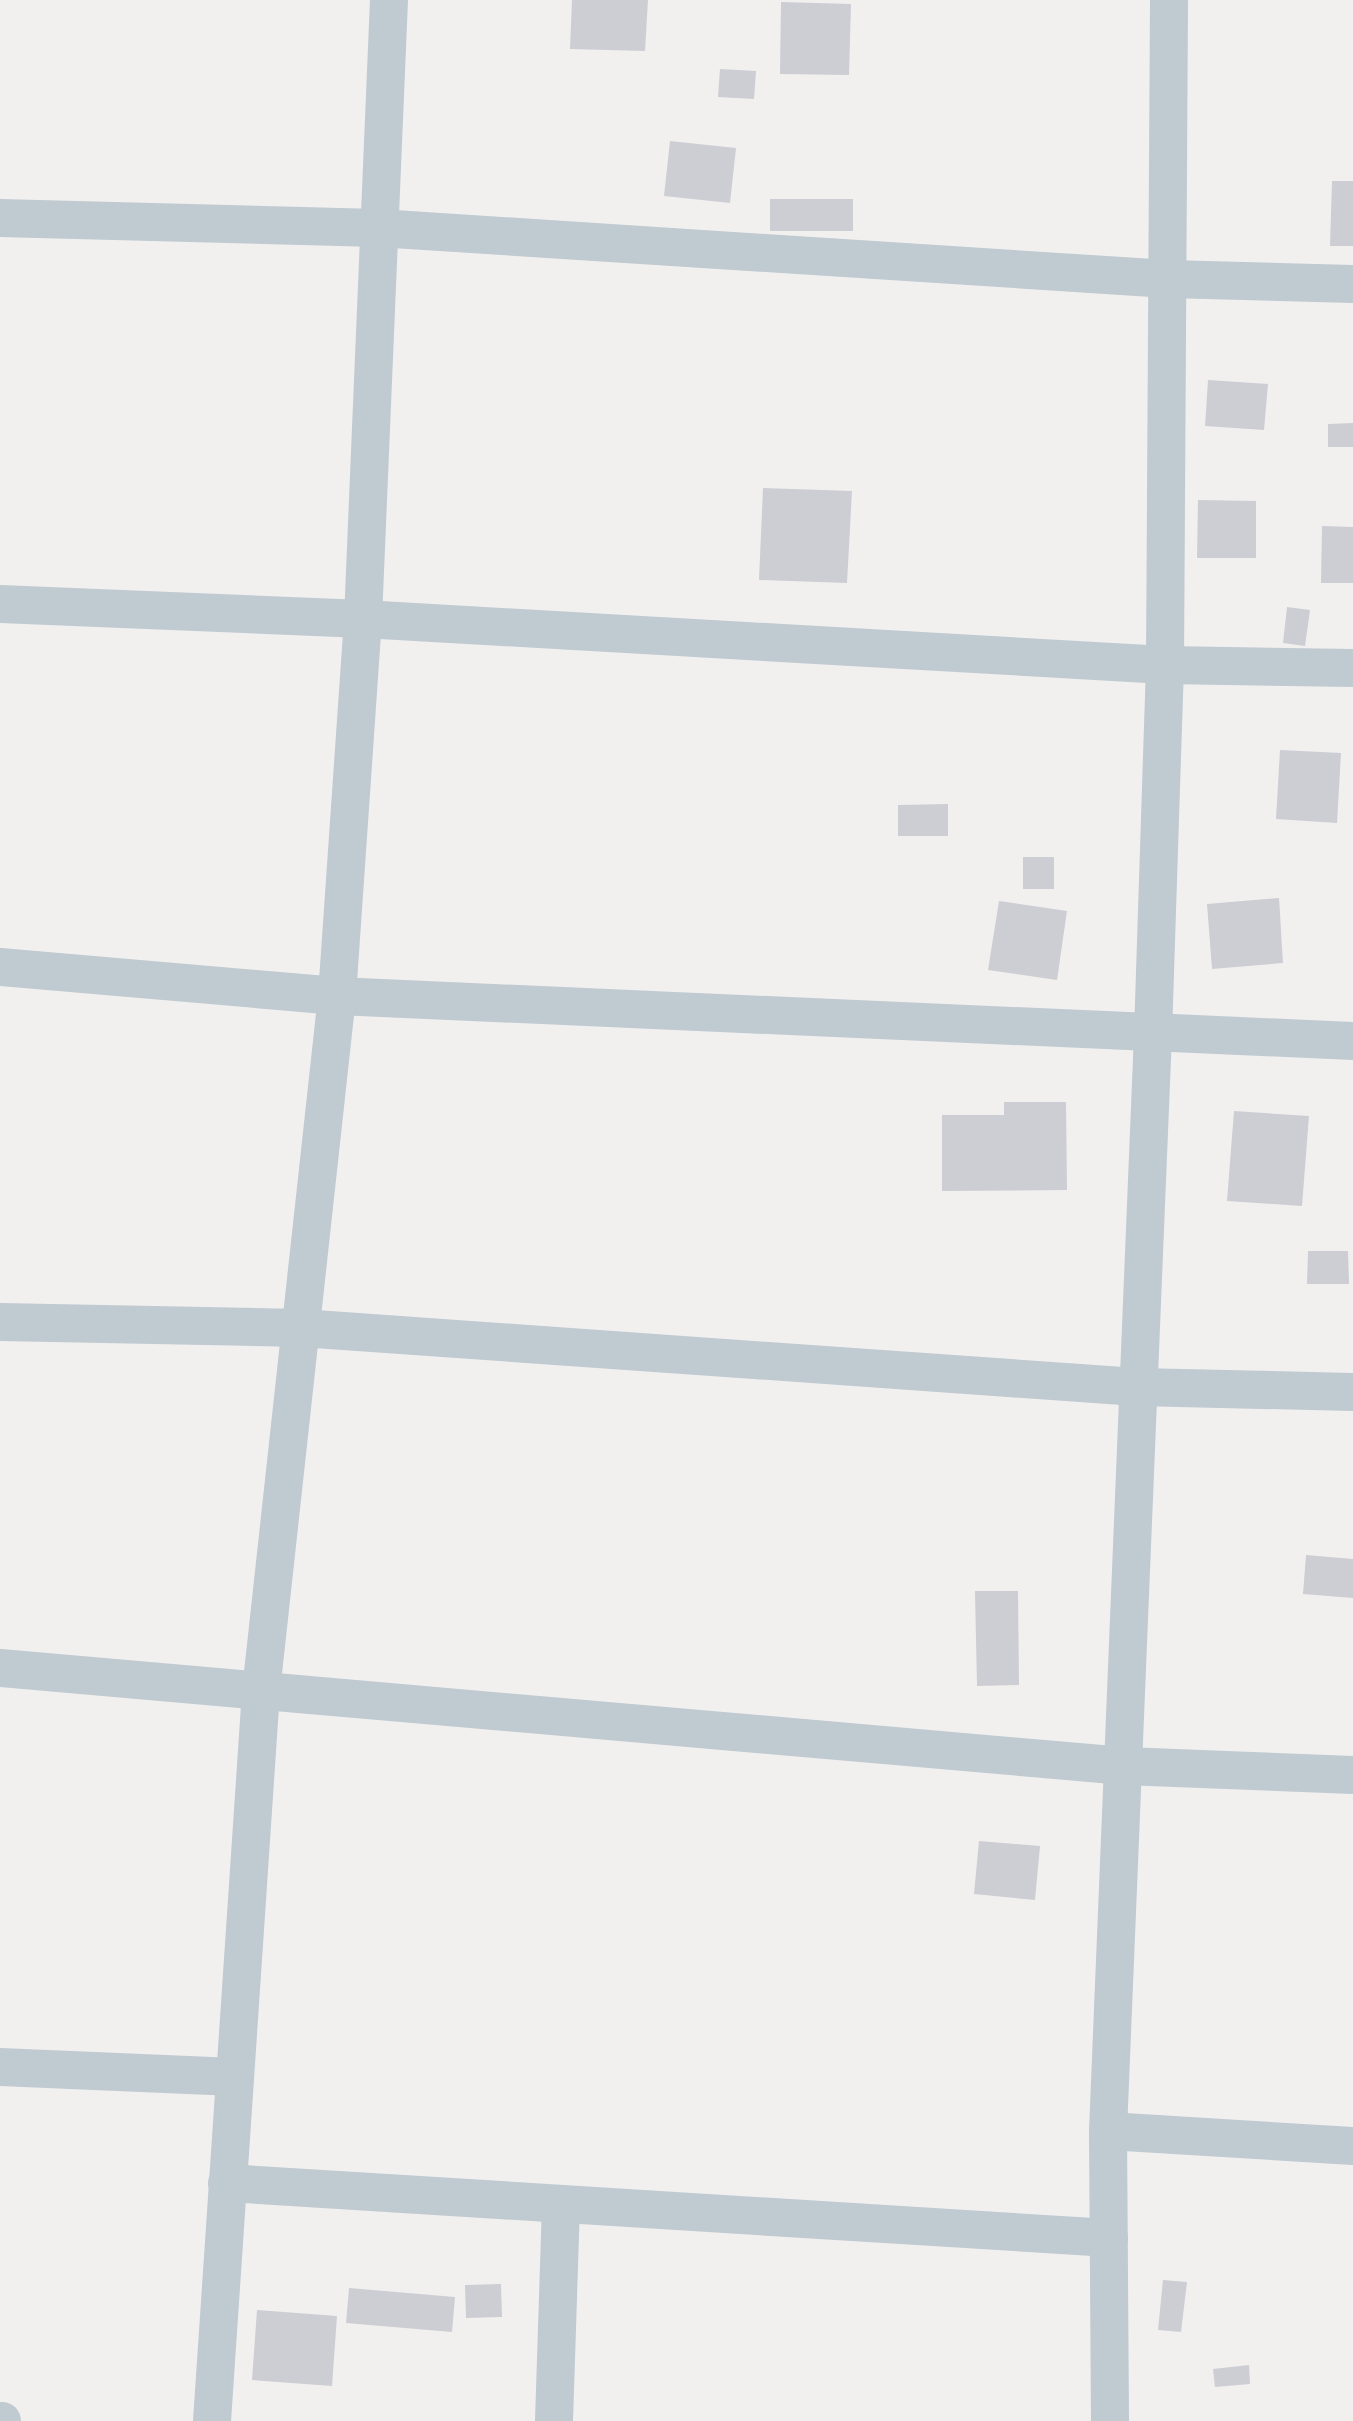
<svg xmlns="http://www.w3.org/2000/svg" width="1353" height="2421" font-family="Rubik,sans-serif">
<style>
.building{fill:#ccced4}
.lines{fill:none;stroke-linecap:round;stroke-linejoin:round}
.minor{stroke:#bfcad1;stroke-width:38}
</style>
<rect width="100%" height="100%" fill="#f2efef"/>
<!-- building -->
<g class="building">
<path d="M572 0H648L645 51 570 49Z"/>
<path d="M781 2 851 4 849 75 780 74Z"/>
<path d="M720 69 756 71 754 99 718 97Z"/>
<path d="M670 141 736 148 730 203 664 196Z"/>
<path d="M1332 181H1353V246H1330Z"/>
<rect x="770" y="199" width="83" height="32"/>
<path d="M1208 380 1268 384 1264 430 1205 426Z"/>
<path d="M1353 423V447H1328V424Z"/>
<path d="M763 488 852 491 847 583 759 580Z"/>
<path d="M1198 500 1256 501V558H1197Z"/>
<path d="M1322 526 1353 527V583H1321Z"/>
<path d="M1287 607 1310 610 1305 646 1283 643Z"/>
<path d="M1280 750 1341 753 1337 823 1276 819Z"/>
<path d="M948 804V836H898V805Z"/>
<rect x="1023" y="857" width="31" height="32"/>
<path d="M1279 898 1283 963 1212 969 1207 904Z"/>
<path d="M999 901 1067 911 1057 980 988 970Z"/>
<path d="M1004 1102H1066L1067 1190 942 1191V1115H1004Z"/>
<path d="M1234 1111 1309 1116 1302 1206 1227 1201Z"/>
<path d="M1308 1251H1348L1349 1284H1307Z"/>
<path d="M1306 1555 1353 1559V1598L1303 1594Z"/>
<path d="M975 1591H1018L1019 1685 977 1686Z"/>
<path d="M979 1841 1040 1846 1035 1900 974 1894Z"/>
<path d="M1163 2280 1187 2282 1181 2332 1158 2330Z"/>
<path d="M501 2284 502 2317 466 2318 465 2285Z"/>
<path d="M349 2288 455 2297 452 2332 346 2323Z"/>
<path d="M257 2310 337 2316 332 2386 252 2380Z"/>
<path d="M1249 2365 1250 2384 1215 2387 1213 2369Z"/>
</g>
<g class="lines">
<!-- minor -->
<g class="minor">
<path d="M0 218 378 228 1168 279 1353 284"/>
<path d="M0 604 363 619 1165 665 1353 668"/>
<path d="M0 967 337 996 1353 1041"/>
<path d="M0 1322 301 1328 1137 1387 1353 1392"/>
<path d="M0 1668 1124 1766 1353 1775"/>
<path d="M0 2067 235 2077"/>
<path d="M1108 2131 1353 2146"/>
<path d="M227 2183 1109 2238"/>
<path d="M0 2421H2"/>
<path d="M212 2421 261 1691 337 996 363 619 389 0"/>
<path d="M554 2421 561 2204"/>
<path d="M1110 2421 1108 2131 1153 1034 1165 665 1169 0"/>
</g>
</g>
</svg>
